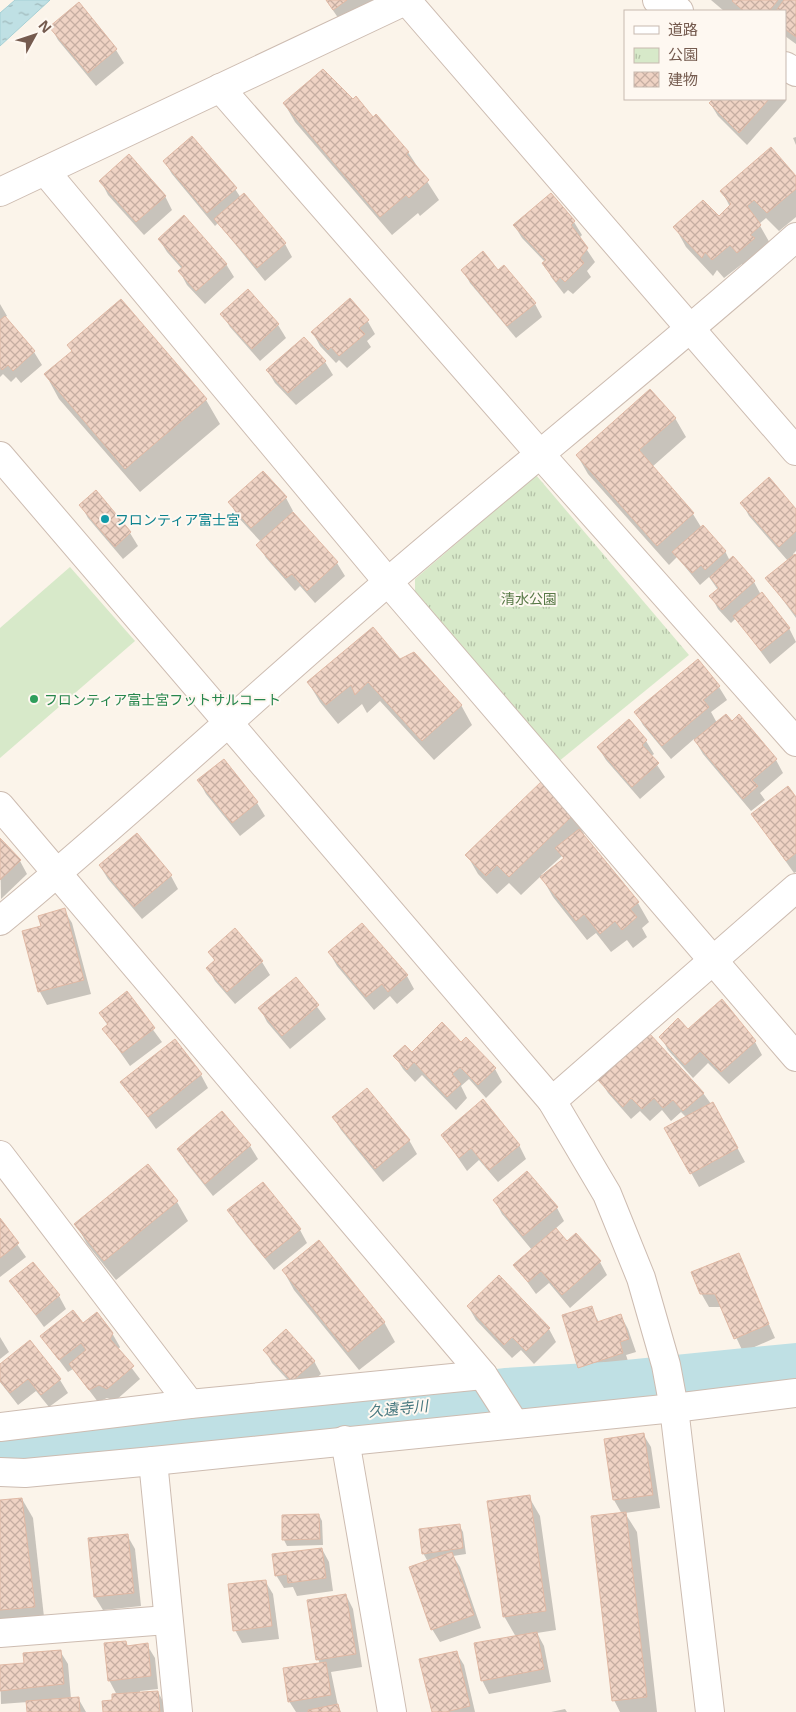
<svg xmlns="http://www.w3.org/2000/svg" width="796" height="1712" font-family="'Noto Sans','Noto Sans JP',sans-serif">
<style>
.park{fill:url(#park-tufts)}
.garden{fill:#d7e9c9}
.water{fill:url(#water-ripples);stroke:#a6d0d5}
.shadow{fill:#0003;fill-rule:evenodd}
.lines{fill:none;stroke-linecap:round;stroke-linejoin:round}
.river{stroke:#bfe0e4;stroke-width:56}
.building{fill:url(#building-cross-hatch);stroke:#e0b9a5}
.minor-casing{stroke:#cdbcb1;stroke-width:30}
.minor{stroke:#fff;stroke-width:28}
.culture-dot{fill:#0f9aa8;stroke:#fef8f1;stroke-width:2}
.leisure-dot{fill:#2e9e5b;stroke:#fef8f1;stroke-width:2}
.labels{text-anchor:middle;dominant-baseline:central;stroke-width:4;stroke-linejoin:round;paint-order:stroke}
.culture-label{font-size:14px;fill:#0d838f;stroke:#fef8f1;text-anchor:start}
.park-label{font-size:14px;fill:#587947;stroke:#fef8f1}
.leisure-label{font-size:14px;fill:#27864d;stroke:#fef8f1;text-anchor:start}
.water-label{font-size:15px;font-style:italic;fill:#47787f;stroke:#fef8f1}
</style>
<defs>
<pattern id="park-tufts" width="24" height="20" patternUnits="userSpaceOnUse" patternTransform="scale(1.25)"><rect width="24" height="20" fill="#d7e9c9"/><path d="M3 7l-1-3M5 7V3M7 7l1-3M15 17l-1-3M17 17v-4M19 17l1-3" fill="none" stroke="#b3c0a6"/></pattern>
<pattern id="water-ripples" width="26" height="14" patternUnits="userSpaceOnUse" patternTransform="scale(1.25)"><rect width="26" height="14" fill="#bfe0e4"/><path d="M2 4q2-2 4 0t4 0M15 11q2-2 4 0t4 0" fill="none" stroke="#a0b9bb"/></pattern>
<pattern id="building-cross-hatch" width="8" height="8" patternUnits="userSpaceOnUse" patternTransform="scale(1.25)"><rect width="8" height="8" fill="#efd3c4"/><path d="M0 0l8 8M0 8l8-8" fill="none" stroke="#c6aea2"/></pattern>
</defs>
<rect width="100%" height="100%" fill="#fbf4ea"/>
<!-- park -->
<path class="park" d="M536 475 689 655 558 762 415 595V579Z"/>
<!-- garden -->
<path class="garden" d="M70 567 135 641 0 758V628Z"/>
<!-- water -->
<path class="water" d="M15 0H50L0 46V13Z"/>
<!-- shadow -->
<g class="shadow">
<path d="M326 0H382L345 28Z"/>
<path d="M711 0H796V44L785 36V11H724Z"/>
<path d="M79 4 116 50 124 63 96 86 58 40 51 27Z"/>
<path d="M335 81 353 100 408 152 439 200 420 216 418 213 392 235 295 122 284 103Z"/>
<path d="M785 98 786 101 747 145 718 116 710 103 714 99Z"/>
<path d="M796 137V145L793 138Z"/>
<path d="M164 161 235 189 241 198 285 244 292 257 265 281 218 223 215 226 172 174Z"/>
<path d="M796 178V217L779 231 766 218 759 224 771 245 749 271 742 264 724 278 717 270 713 276 686 247 675 227 719 217 730 207 722 191Z"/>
<path d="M101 181 165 196 172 210 144 235 108 195Z"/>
<path d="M574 222 582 235 579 238 595 262 587 271 591 277 573 294 568 290 564 294 551 277 545 262 522 238 514 225Z"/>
<path d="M159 239 226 264 234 277 205 304 187 285 180 272 182 269 167 252Z"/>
<path d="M463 270 498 272 535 304 542 317 516 338 470 283Z"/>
<path d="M247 291 278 325 286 338 260 361 230 327 222 314Z"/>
<path d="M0 304 7 316 4 318 34 352 42 365 21 383 16 377 11 382 3 374 0 377Z"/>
<path d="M367 320 375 334 367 341 371 347 347 368 339 360 336 363 320 346 313 333Z"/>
<path d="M69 346 206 400 220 424 140 492 59 399 46 375 72 352Z"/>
<path d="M325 362 333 375 296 405 275 383 267 370Z"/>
<path d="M675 418 686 437 652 467 693 514 701 527 725 551 730 561 733 558 754 582 761 595 789 628 796 642 770 664 736 618 731 623 718 609 711 596 718 590 709 577 700 585 677 557 669 565 588 474 577 455Z"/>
<path d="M95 492 130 533 138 546 123 559 88 518 81 505Z"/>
<path d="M286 498 293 511 292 513 337 563 345 576 315 603 300 586 295 591 266 558 258 545 261 542 237 516 230 502Z"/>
<path d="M742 503 796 511V551L793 554 796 557V618L767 578 788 561 749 516Z"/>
<path d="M399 660 461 705 472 725 434 760 380 701 367 713 362 704 338 724 320 702 308 682Z"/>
<path d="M719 687 727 700 711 712 717 723 776 760 783 773 760 793 765 800 751 811 703 754 694 739 671 759 643 725 636 712Z"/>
<path d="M646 741 654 754 651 756 665 777 640 799 606 760 598 747Z"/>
<path d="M199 781 257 803 265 816 240 836 206 794Z"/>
<path d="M796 799V872L794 873 752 814Z"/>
<path d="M573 815 584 834 583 835 638 903 649 922 642 928 647 937 633 948 627 940 611 952 596 933 587 940 553 897 541 876 521 895 509 883 497 894 478 874 467 855ZM562 856 564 860 543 877 541 875Z"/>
<path d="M0 840 20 861 27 874 1 899Z"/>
<path d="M100 866 171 876 178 889 142 919 108 879Z"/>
<path d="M64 910 72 923 91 994 47 1005 40 992 23 932 42 927Z"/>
<path d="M210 952 262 962 270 975 235 1004 215 981 208 968 215 962Z"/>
<path d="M329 952 407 976 414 989 397 1004 390 996 374 1010 337 966Z"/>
<path d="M296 978 326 1019 290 1049 267 1022 260 1008Z"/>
<path d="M126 993 162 1042 130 1066 104 1029 108 1026 100 1013Z"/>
<path d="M687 1030 755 1042 762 1055 729 1084 708 1063 693 1078 668 1050 661 1037Z"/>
<path d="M461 1044 495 1069 502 1082 486 1098 469 1079 461 1086 467 1098 456 1110 422 1075 415 1082 403 1069 395 1056Z"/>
<path d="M201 1075 208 1088 156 1129 122 1082Z"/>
<path d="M600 1080 703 1093 720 1116 745 1162 699 1187 666 1128 686 1117 681 1112 671 1121 662 1110 650 1121 640 1111 631 1119 608 1093Z"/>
<path d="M222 1113 250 1146 258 1159 213 1196 186 1162 178 1149Z"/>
<path d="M333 1117 409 1140 417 1154 383 1182 341 1130Z"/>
<path d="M443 1136 519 1145 526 1159 498 1182 479 1160 467 1171Z"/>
<path d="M148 1166 177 1202 188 1221 116 1280 87 1244 76 1224Z"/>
<path d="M495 1201 557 1208 564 1221 555 1229 567 1243 576 1235 600 1262 607 1275 570 1308 549 1283 536 1294 515 1265 532 1250 502 1214Z"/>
<path d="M229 1210 300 1230 307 1243 274 1270 236 1223Z"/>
<path d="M0 1220 26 1257 0 1277Z"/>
<path d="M738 1254 775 1338 743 1352 722 1307H709L701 1293Z"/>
<path d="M283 1270 384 1322 395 1342 359 1370 294 1290Z"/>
<path d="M10 1281 59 1296 66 1309 44 1327Z"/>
<path d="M468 1306 549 1329 556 1342 534 1364 521 1350 512 1358 476 1320Z"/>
<path d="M591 1308 599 1322 621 1316 628 1329 636 1352 626 1355 630 1367 587 1380 579 1367Z"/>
<path d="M83 1324 112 1333 120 1347 118 1350 140 1379 115 1401 107 1398 98 1402 73 1369 68 1372 41 1336Z"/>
<path d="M0 1337 9 1352 0 1359Z"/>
<path d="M265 1350 314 1361 321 1374 300 1393 272 1363Z"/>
<path d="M0 1366 60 1380 68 1393 49 1407 36 1391 18 1405 0 1382Z"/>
<path d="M643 1434 651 1447 660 1508 625 1513 637 1532 657 1712H620L614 1700 622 1514 614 1500 605 1440Z"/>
<path d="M529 1497 540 1516 556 1630 537 1633 544 1646 551 1682 489 1694 482 1680 516 1637 504 1616Z"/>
<path d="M22 1499 33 1518 45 1626 0 1631V1502Z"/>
<path d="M319 1515 322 1521 323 1545 287 1546 284 1540 283 1516Z"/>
<path d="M459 1525 463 1532 466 1554 453 1556 460 1567 481 1628 440 1642 432 1629 434 1559 427 1560 423 1553Z"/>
<path d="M127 1535 135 1549 141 1606 103 1610 95 1597 89 1539Z"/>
<path d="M322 1549 329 1562 333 1591 297 1596 293 1587 284 1588 276 1575Z"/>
<path d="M265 1581 273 1594 279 1639 242 1643 235 1630Z"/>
<path d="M346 1595 353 1609 362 1667 331 1672 338 1706 341 1712H296L289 1701 320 1664 318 1659Z"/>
<path d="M125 1642 128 1647 147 1645 155 1658 158 1689 140 1691V1693L158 1692 165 1705 166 1712H104L117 1695 109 1680Z"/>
<path d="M60 1651 68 1664 71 1699 78 1698 86 1712H29L28 1702 1 1704 0 1666 25 1664Z"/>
<path d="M456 1652 464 1665 475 1712H433Z"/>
<path d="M565 1709 567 1712H551Z"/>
</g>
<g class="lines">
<!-- river -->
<path class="river" d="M0 1448 84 1444 236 1428 506 1396 606 1390 796 1371"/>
</g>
<!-- building -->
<g class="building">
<path d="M326 0H347L333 10Z"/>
<path d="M733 0H778L769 11H744L732 1Z"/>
<path d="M784 0H796V37L785 29V11H776Z"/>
<path d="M79 2 117 49 88 73 49 27Z"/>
<path d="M323 69 353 99 356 96 373 117 376 114 409 152 406 154 429 180 409 198 406 195 380 217 283 103Z"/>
<path d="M713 99H769L739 133 709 103Z"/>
<path d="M192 136 237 188 207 213 163 161Z"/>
<path d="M771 147 796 176V189L767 213 754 200 747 206 761 225 750 235 755 238 737 253 730 245 712 260 705 252 702 258 673 227 703 200 719 216 731 204 720 191Z"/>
<path d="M129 154 166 196 136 222 99 181Z"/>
<path d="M244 193 286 243 257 268 214 219Z"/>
<path d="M551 193 575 221 571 225 588 248 580 258 584 263 565 282 560 277 556 282 542 263 546 260 513 225Z"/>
<path d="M184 215 227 264 196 291 178 271 183 267 158 239Z"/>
<path d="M483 251 498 270 504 265 536 303 507 326 461 270Z"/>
<path d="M248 289 279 324 252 349 220 314Z"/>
<path d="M350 298 369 320 359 328 365 334 339 356 331 347 328 350 311 332Z"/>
<path d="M121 299 207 399 125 469 44 374 72 351 67 345Z"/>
<path d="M5 316 35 351 13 371 8 365 2 370 0 367V320Z"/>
<path d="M304 337 326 361 288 393 266 370Z"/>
<path d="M650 389 676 418 639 450 694 513 657 546 576 455Z"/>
<path d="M263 471 287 497 251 528 228 502Z"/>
<path d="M769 477 796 509V531L779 547 740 503Z"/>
<path d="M96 490 131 532 115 547 79 505Z"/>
<path d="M293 512 338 562 307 591 292 574 286 578 256 545Z"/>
<path d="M703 525 726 551 705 570 701 565 692 573 672 552Z"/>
<path d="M795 554 796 555V615L765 578Z"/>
<path d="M733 556 755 581 722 610 709 596 719 588 710 577Z"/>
<path d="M762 592 790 628 761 651 733 616Z"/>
<path d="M373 627 400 659 414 652 462 705 422 741 368 682 355 695 351 685 326 705 307 682Z"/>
<path d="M698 659 720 686 703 700 709 707 662 746 634 712Z"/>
<path d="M726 714 732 721 739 714 777 759 752 780 758 786 743 799 694 740Z"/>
<path d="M629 719 647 740 642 745 659 763 632 787 597 747Z"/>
<path d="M224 759 258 802 232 823 197 780Z"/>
<path d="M542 781 574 814 509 877 497 865 486 876 465 855Z"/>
<path d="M788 786 796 797V853L786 861 751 814Z"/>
<path d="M579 829 639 902 630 909 637 917 622 930 615 921 600 934 584 914 576 921 540 877 564 858 555 848Z"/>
<path d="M137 833 172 875 134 907 99 865Z"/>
<path d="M0 838 21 860 0 880Z"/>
<path d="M65 908 84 980 38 992 22 931 41 926 38 916Z"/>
<path d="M362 923 408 975 388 992 382 984 366 997 328 952Z"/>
<path d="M235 928 263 961 227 992 206 968 215 960 208 952Z"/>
<path d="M296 977 319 1005 282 1036 258 1008Z"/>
<path d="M127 991 155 1028 122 1053 102 1029 108 1024 99 1013Z"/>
<path d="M722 999 756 1041 721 1072 700 1051 685 1065 659 1037 678 1018 688 1029Z"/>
<path d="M442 1022 461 1042 466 1037 496 1068 478 1085 460 1067 452 1074 461 1084 447 1097 414 1062 407 1070 393 1056 405 1045 412 1052Z"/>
<path d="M649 1033 704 1093 683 1111 673 1100 663 1108 654 1098 642 1109 631 1098 623 1107 598 1080Z"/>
<path d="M175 1039 202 1074 148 1117 120 1082Z"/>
<path d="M367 1088 410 1140 375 1169 332 1117Z"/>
<path d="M483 1099 520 1145 489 1170 471 1148 459 1158 441 1135Z"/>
<path d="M713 1102 738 1148 690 1174 664 1128Z"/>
<path d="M222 1111 251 1145 205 1184 177 1149Z"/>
<path d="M148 1164 178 1201 104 1261 74 1224Z"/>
<path d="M527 1171 558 1207 523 1236 493 1200Z"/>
<path d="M263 1182 301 1229 265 1258 227 1210Z"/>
<path d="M0 1218 19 1243 0 1258Z"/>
<path d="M556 1228 567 1241 576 1233 601 1261 562 1295 541 1271 528 1282 513 1265Z"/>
<path d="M319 1240 385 1322 348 1352 282 1270Z"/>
<path d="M739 1253 769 1324 734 1339 715 1294H700L691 1272Z"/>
<path d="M33 1262 60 1295 36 1315 9 1281Z"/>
<path d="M499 1275 550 1328 526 1351 512 1337 504 1345 467 1306Z"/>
<path d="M592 1306 597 1322 621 1314 629 1339 620 1342 623 1353 578 1368 562 1315Z"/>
<path d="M73 1310 83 1323 97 1312 113 1333 110 1339 134 1366 107 1389 99 1385 89 1390 69 1364 86 1350 81 1343 59 1360 40 1336Z"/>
<path d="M286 1329 315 1361 292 1381 263 1350Z"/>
<path d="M30 1340 61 1379 41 1395 28 1379 10 1393 0 1381V1364Z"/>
<path d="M644 1433 653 1495 613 1500 604 1439Z"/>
<path d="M530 1495 546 1611 503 1617 487 1501Z"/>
<path d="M22 1498 35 1607 0 1610V1500Z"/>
<path d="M626 1512 647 1697 612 1701 591 1516Z"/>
<path d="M319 1514 320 1539 282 1540V1515Z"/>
<path d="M460 1524 463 1548 422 1554 419 1529Z"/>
<path d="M128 1534 134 1593 94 1597 88 1538Z"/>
<path d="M322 1548 326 1578 288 1583 287 1574 275 1576 272 1554Z"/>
<path d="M452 1552 474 1615 431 1630 409 1567Z"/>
<path d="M266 1580 272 1626 233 1631 228 1584Z"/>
<path d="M346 1594 356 1654 316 1660 307 1600Z"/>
<path d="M537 1632 544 1669 481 1681 474 1643Z"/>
<path d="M126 1641 127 1646 148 1643 151 1676 108 1681 104 1643Z"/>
<path d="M61 1650 64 1684 0 1691V1665L24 1663 23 1653Z"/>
<path d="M457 1651 470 1706 446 1712H432L419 1659Z"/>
<path d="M326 1662 331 1695 288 1702 283 1668Z"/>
<path d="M158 1691 160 1712H103L102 1701 112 1700V1694Z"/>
<path d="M79 1697 80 1712H27L26 1701Z"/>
<path d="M338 1704 340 1712H308V1710Z"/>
</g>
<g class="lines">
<!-- minor casing -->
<g class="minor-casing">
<g id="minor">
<path d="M657 0 679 11"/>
<path d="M407 1 796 451"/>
<path d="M785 66 796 72"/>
<path d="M220 88 539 453 796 742"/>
<path d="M45 171 388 582 796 1057"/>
<path d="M0 192 407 0"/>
<path d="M0 456 552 1101 607 1194 641 1278 666 1365 674 1408 710 1712"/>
<path d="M0 806 483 1375 514 1423"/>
<path d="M0 921C133 811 259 693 389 581 524 465 663 355 796 237"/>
<path d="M552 1101 796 888"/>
<path d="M0 1155 190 1404"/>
<path d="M0 1427 190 1404 483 1375"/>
<path d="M345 1440 392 1712"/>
<path d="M153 1461 178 1712"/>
<path d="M0 1472 25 1473 153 1461 674 1408 796 1393"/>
<path d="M0 1633 167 1620"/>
</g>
</g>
<!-- minor -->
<use href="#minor" class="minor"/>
</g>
<!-- markers -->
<circle class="culture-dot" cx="105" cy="519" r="5"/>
<circle class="leisure-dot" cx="34" cy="699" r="5"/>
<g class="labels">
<!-- culture labels -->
<g class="culture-label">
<text x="115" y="519">フロンティア富士宮</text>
</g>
<!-- park labels -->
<g class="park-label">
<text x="529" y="598">清水公園</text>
</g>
<!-- leisure labels -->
<g class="leisure-label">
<text x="44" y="699">フロンティア富士宮フットサルコート</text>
</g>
<!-- water labels -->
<g class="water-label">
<text transform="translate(398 1408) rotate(-6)">久遠寺川</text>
</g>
</g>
<!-- legend -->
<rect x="624" y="10" width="162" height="90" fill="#fef8f1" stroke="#c7b9b0"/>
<rect x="634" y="26" width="25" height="8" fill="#ffffff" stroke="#c7b9b0"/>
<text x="668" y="35" font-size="15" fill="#755b4f">道路</text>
<rect x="634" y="48" width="25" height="15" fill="url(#park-tufts)" stroke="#c7b9b0"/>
<text x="668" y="60" font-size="15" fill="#755b4f">公園</text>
<rect x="634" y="72" width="25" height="15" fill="url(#building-cross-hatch)" stroke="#c7b9b0"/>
<text x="668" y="85" font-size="15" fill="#755b4f">建物</text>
<!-- north arrow -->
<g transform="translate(35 35) rotate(50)" stroke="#fef8f1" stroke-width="4" paint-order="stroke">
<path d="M0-4L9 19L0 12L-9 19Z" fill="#755b4f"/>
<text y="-8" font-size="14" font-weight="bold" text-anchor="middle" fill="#755b4f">N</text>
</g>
</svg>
